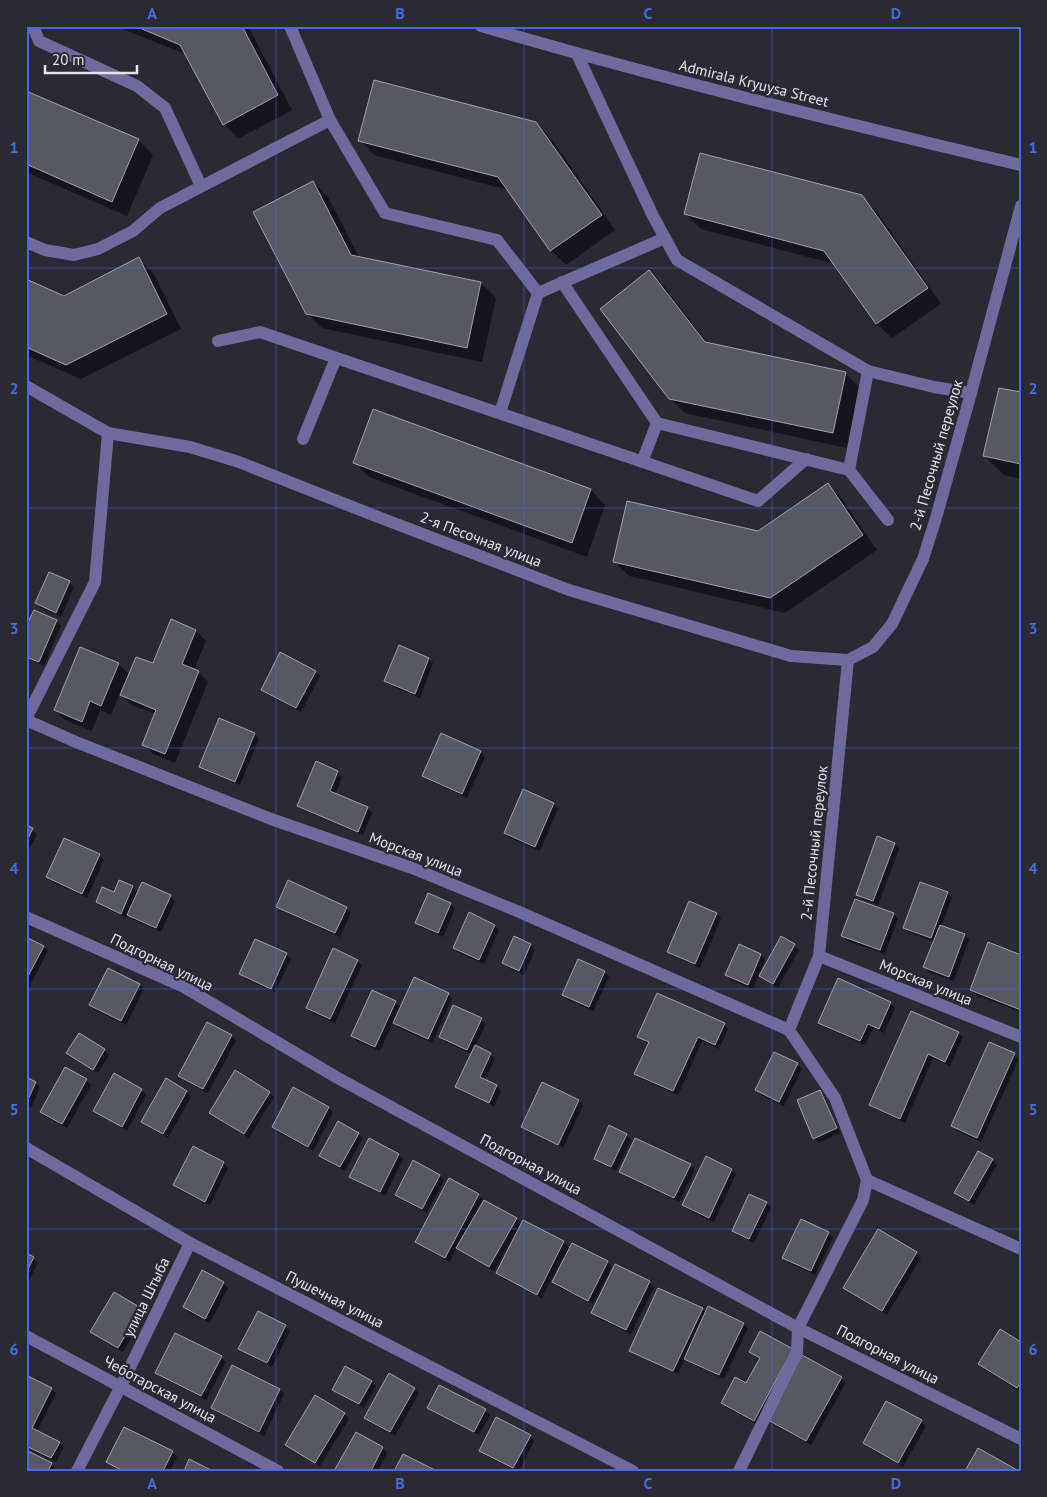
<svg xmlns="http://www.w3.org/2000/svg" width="1047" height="1497" font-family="'PT Sans',sans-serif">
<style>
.shadow{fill:#0007}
.building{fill:#585764;stroke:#a1a0af}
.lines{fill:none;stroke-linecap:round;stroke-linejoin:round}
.minor{stroke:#706a9c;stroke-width:12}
.grid{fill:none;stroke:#456cdc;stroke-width:1;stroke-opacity:0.55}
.labels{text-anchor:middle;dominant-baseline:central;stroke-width:4.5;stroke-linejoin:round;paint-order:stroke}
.street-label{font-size:15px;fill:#e4e3eb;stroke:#2a2934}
.neatline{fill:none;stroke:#456cdc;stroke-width:2}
.grid-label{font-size:16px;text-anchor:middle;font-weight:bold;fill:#456cdc}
</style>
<rect width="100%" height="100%" fill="#2a2934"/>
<!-- shadow -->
<g class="shadow">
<path d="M115 26H248L292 110 238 139 224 124 188 55Z"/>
<path d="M26 86 28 93 138 140 153 155 127 216 26 172Z"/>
<path d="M535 123 551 138 615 230 566 265 551 250 508 190 374 155 360 140Z"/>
<path d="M313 182 328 197 359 257 481 283 496 298 482 362 322 328 307 313Z"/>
<path d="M861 196 877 212 941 304 892 338 877 324 835 264 701 229 686 214Z"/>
<path d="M139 259 154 274 181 329 81 379 26 355V280L64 297Z"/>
<path d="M649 272 664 286 708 344 845 373 860 388 847 448 685 413 670 398Z"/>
<path d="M1021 394V479L1004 475 984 456Z"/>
<path d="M374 411 591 490 605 505 587 557 369 477 355 462Z"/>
<path d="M828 484 842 499 877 550 785 613 629 576 615 562 758 532Z"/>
<path d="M50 574 69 582 74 587 61 617 41 608 37 603Z"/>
<path d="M34 611 57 621 61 626 44 666 26 658V629Z"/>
<path d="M196 631 206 641 194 670 198 672 208 682 175 763 153 754 144 744 156 714 132 705 120 693 111 715 100 710 92 731 65 720 55 710 119 664 130 675 154 665Z"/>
<path d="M400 647 429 659 433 663 420 698 390 685 385 681Z"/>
<path d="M315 672 320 676 301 712 267 694 262 689Z"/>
<path d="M254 734 259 739 240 785 206 771 201 767Z"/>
<path d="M480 752 485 757 467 798 428 780 423 776Z"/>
<path d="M316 763 338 772 342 777 335 795 367 808 372 813 363 835 303 810 298 806Z"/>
<path d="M524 791 554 804 558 809 540 851 510 838 505 833Z"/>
<path d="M26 826 37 834 26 856Z"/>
<path d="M894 844 899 849 878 905 862 899 857 895Z"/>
<path d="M99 855 104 860 87 898 52 882 48 877Z"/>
<path d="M120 882 133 887 139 893 170 896 175 901 161 932 134 920 128 914 126 918 102 906 97 902 114 894Z"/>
<path d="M947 893 952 898 941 927 965 935 969 940 954 981 929 972 925 967 934 942 909 932 905 927Z"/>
<path d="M429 895 451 904 455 909 443 937 421 927 417 922Z"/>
<path d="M690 903 717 914 721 919 700 968 673 956 669 952Z"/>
<path d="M278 906 346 908 351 913 340 937 283 911Z"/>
<path d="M893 914 898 919 885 954 847 941 843 936Z"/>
<path d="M494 926 499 930 484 964 459 953 454 948Z"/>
<path d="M514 937 531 945 535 950 524 975 508 967 503 963Z"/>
<path d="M26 938 43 947 48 951 26 993Z"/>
<path d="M782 938 799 950 778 988 760 976Z"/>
<path d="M739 945 761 955 765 960 753 989 731 980 726 975Z"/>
<path d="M286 954 291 959 275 992 245 979 241 974Z"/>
<path d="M1021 956V1012L976 995 971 990Z"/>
<path d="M357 961 362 965 335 1023 312 1013 307 1008Z"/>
<path d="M604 972 609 977 593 1011 568 1000 564 995Z"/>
<path d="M839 980 891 1003 895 1008 884 1033 873 1028 865 1045 824 1027 819 1022Z"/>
<path d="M139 985 144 989 126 1025 95 1010 91 1005Z"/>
<path d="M448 994 452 999 432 1043 399 1028 393 1022 380 1051 357 1041 352 1036 395 1002 401 1008Z"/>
<path d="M912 1012 958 1033 963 1037 950 1066 933 1058 905 1123 876 1109 871 1105Z"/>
<path d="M481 1019 486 1024 475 1047 490 1054 495 1059 485 1080 497 1086 501 1091 494 1106 461 1091 456 1086 472 1054 445 1042 440 1037Z"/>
<path d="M208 1024 231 1036 236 1041 208 1093 184 1080 179 1076Z"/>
<path d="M724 1024 728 1029 719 1049 702 1041 678 1095 640 1078 636 1073 649 1044 638 1037Z"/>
<path d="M104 1050 109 1055 98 1073 68 1053Z"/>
<path d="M1014 1055 1019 1059 981 1142 957 1131 952 1126Z"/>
<path d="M797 1064 802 1069 784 1106 761 1095 757 1090Z"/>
<path d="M65 1069 86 1080 91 1085 67 1128 46 1117 41 1112Z"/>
<path d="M115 1075 142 1090 146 1095 127 1131 100 1115 95 1111Z"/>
<path d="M26 1079 35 1083 40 1087 31 1108 26 1106Z"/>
<path d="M166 1080 187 1092 191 1097 168 1138 147 1126 142 1122Z"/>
<path d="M543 1084 579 1101 583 1106 563 1148 527 1131 523 1127Z"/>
<path d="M294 1089 329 1108 333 1113 313 1151 278 1132 273 1127Z"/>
<path d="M820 1092 824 1097 840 1133 819 1143 814 1138Z"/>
<path d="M269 1093 274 1097 249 1138 215 1117 210 1112Z"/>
<path d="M358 1134 363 1138 345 1171 325 1160 320 1155Z"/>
<path d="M626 1135 631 1140 616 1171 600 1163 595 1158Z"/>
<path d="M193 1148 224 1163 228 1168 210 1205 179 1190 174 1185Z"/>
<path d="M399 1155 403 1159 385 1196 356 1181 351 1176Z"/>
<path d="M992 1160 997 1165 974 1205 961 1197 956 1193Z"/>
<path d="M414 1162 440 1176 444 1180 427 1213 401 1199 397 1194Z"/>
<path d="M690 1165 695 1170 679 1202 625 1176 621 1171Z"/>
<path d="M731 1170 736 1174 714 1222 688 1210 684 1205Z"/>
<path d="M478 1195 483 1199 477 1209 479 1210 516 1219 522 1225 524 1221 564 1242 570 1249 572 1244 607 1262 612 1267 593 1304 558 1287 553 1282 565 1258 563 1257 542 1298 502 1278 497 1273 517 1234 515 1233 494 1271 463 1253 457 1247 450 1262 421 1246 417 1242Z"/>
<path d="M766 1203 771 1208 754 1243 738 1235 734 1230Z"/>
<path d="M802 1221 828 1233 833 1238 815 1275 789 1263 784 1258Z"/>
<path d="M916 1253 921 1258 887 1315 850 1293 845 1288Z"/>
<path d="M26 1255 38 1263 26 1287Z"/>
<path d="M649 1282 654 1287 631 1334 597 1318 593 1313Z"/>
<path d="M223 1283 228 1288 210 1323 189 1312 184 1307Z"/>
<path d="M114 1294 141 1309 145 1314 123 1352 96 1336 92 1332Z"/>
<path d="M702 1309 706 1313 743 1324 748 1328 724 1379 690 1363 685 1359 678 1374 636 1355 631 1350Z"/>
<path d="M258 1312 286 1326 290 1331 272 1367 245 1353 240 1348Z"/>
<path d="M1021 1343V1392L984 1369 980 1364Z"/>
<path d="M792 1350 759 1425 727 1408 722 1403 747 1385 761 1359 751 1351Z"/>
<path d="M221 1357 226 1362 206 1400 161 1377 156 1373Z"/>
<path d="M26 1376 51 1389 56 1393 37 1431 59 1443 64 1447 56 1462 26 1447Z"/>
<path d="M841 1378 846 1383 811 1445 772 1424 767 1419Z"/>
<path d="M372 1382 376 1386 364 1408 339 1394 334 1389Z"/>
<path d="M414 1389 419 1393 395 1436 371 1423 366 1418Z"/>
<path d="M280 1390 284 1394 264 1436 217 1412 212 1408Z"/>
<path d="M315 1396 345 1414 349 1419 320 1466 291 1449 287 1444Z"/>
<path d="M429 1408 485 1410 490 1415 479 1435 433 1412Z"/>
<path d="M921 1421 926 1426 903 1467 869 1448 864 1443Z"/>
<path d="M356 1433 383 1448 387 1453 378 1471H335Z"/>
<path d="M530 1436 534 1441 519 1471H515L485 1455 481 1451Z"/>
<path d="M172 1452 177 1457 170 1471H120L108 1462Z"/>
<path d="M51 1464 56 1469 55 1471H26Z"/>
</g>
<!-- building -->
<g class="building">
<path d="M135 26H242L278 95 223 125 180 45Z"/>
<path d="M374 80 536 122 602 215 550 251 498 177 358 141Z"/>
<path d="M26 91 139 139 112 202 26 164Z"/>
<path d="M700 153 862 195 928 288 876 324 824 251 684 214Z"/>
<path d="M313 181 351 255 481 282 467 348 306 314 253 212Z"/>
<path d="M139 257 167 314 66 365 26 347V279L64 296Z"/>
<path d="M649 270 705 342 846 372 833 433 669 399 600 309Z"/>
<path d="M999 388 1021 392V464L983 456Z"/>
<path d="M373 409 591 489 572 543 353 463Z"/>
<path d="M828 483 863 535 770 598 613 562 627 501 758 531Z"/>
<path d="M49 572 70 581 56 613 35 603Z"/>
<path d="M34 610 57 620 39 662 26 657V626Z"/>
<path d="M171 619 196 630 182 664 199 671 165 754 142 745 156 710 120 695 136 657 153 663Z"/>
<path d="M399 645 429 658 415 694 384 681Z"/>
<path d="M80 647 119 663 101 706 90 701 82 722 54 710Z"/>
<path d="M280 652 316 671 296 708 261 690Z"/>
<path d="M219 718 255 733 235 782 199 767Z"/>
<path d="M441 733 481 751 462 794 422 776Z"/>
<path d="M316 761 338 771 330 791 368 807 358 832 297 806Z"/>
<path d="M523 789 554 803 535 847 504 833Z"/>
<path d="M26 825 33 828 26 843Z"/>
<path d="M877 836 895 843 873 901 856 895Z"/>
<path d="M64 838 100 854 82 894 46 877Z"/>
<path d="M119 880 133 886 121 914 96 902 102 887 114 892Z"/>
<path d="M288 880 347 907 335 933 276 907Z"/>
<path d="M142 882 171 895 156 928 127 915Z"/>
<path d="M920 882 948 892 931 938 903 928Z"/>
<path d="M428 893 451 903 438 933 415 923Z"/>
<path d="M855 899 894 913 880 950 841 936Z"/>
<path d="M689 901 717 913 695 964 667 952Z"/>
<path d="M469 912 495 925 479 960 453 948Z"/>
<path d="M940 925 965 934 949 977 923 967Z"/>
<path d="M514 936 531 944 519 971 502 963Z"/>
<path d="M781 936 795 944 773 984 759 976Z"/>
<path d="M26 937 44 946 26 980Z"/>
<path d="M255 939 287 953 271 989 239 974Z"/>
<path d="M988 942 1021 955V1010L970 990Z"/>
<path d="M739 944 761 954 748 985 725 975Z"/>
<path d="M333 948 358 960 330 1019 306 1008Z"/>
<path d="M578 959 605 971 589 1007 562 995Z"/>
<path d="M108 968 140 984 121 1021 89 1005Z"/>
<path d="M414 977 449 993 428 1039 393 1023Z"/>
<path d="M838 978 891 1002 879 1029 868 1024 860 1041 818 1023Z"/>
<path d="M372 990 396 1001 375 1047 351 1036Z"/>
<path d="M657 993 725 1023 715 1045 698 1037 673 1091 634 1074 649 1042 637 1037Z"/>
<path d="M453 1005 482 1018 467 1050 439 1037Z"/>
<path d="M911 1011 959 1032 945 1062 928 1054 900 1119 869 1105Z"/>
<path d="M207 1022 232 1035 203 1089 178 1076Z"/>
<path d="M79 1033 105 1049 93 1070 66 1053Z"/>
<path d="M989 1042 1015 1053 977 1138 951 1126Z"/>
<path d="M475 1045 491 1053 480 1077 497 1085 489 1103 455 1087Z"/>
<path d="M774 1052 798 1063 779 1102 755 1090Z"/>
<path d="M65 1067 87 1079 62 1124 40 1112Z"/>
<path d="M235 1070 270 1092 244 1134 209 1113Z"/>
<path d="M114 1073 142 1089 122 1127 93 1111Z"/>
<path d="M26 1077 36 1082 26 1104Z"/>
<path d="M166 1078 187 1091 163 1134 141 1122Z"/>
<path d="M542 1082 579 1100 558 1145 521 1127Z"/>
<path d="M293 1087 329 1107 308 1147 272 1127Z"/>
<path d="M820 1090 837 1128 813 1139 797 1100Z"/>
<path d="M338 1121 359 1133 340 1167 319 1156Z"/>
<path d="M609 1125 627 1134 611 1167 594 1159Z"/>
<path d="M369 1138 399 1154 380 1192 349 1177Z"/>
<path d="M635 1138 691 1164 674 1198 619 1172Z"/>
<path d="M193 1146 224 1162 205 1202 173 1185Z"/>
<path d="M978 1151 993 1159 969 1201 954 1193Z"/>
<path d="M706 1156 732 1169 709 1218 682 1205Z"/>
<path d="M413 1160 440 1175 422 1209 395 1195Z"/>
<path d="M449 1178 479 1194 445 1258 415 1242Z"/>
<path d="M749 1194 767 1202 749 1239 732 1231Z"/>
<path d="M484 1200 517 1218 489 1267 456 1248Z"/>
<path d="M801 1219 829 1232 811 1271 782 1258Z"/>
<path d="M523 1220 564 1241 537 1295 496 1273Z"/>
<path d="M878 1229 917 1252 882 1311 843 1288Z"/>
<path d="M572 1243 608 1261 588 1301 552 1282Z"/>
<path d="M26 1253 34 1257 26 1273Z"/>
<path d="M615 1264 650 1281 626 1330 591 1313Z"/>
<path d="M202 1270 224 1282 205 1319 183 1307Z"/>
<path d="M658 1288 703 1308 673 1371 629 1351Z"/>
<path d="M114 1292 141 1308 118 1348 90 1332Z"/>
<path d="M708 1306 744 1323 719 1375 684 1359Z"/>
<path d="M258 1311 286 1325 267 1363 238 1349Z"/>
<path d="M1000 1329 1021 1342V1382L1017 1388 978 1364Z"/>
<path d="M760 1331 793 1349 754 1421 721 1403 735 1377 746 1383 760 1358 749 1352Z"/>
<path d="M175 1333 222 1356 201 1396 155 1373Z"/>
<path d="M802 1355 842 1377 806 1441 766 1419Z"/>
<path d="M232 1365 280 1389 259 1432 211 1408Z"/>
<path d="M345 1366 372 1381 359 1404 332 1390Z"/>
<path d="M389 1373 415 1388 390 1432 364 1418Z"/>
<path d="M26 1375 52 1388 32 1428 60 1442 51 1458 26 1446Z"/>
<path d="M439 1385 486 1409 474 1432 427 1408Z"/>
<path d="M315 1395 345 1413 315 1463 285 1445Z"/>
<path d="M886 1401 922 1420 898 1463 863 1443Z"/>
<path d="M496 1417 531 1435 513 1468 479 1451Z"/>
<path d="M124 1427 173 1451 163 1471H123L106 1462Z"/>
<path d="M356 1432 383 1447 371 1471H334Z"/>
<path d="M978 1448 1019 1471H965Z"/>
<path d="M26 1450 52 1463 48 1471H26Z"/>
<path d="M403 1454 435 1470 394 1471Z"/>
<path d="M189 1459 213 1471H184Z"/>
</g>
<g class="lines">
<!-- minor -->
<g class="minor">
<path d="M33 26 39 41 137 86 165 108 201 186"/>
<path d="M481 26C659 78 840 122 1021 165"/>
<path d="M577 54 653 216 677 260 868 371 934 387 971 393"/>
<path d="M330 120 385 213 497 240 538 293"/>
<path d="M26 242 45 250 74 255 98 249 133 231 160 208 330 120 290 26"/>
<path d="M562 282 657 423 849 470"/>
<path d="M218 341 260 332 758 501 806 459"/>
<path d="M868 371 849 470 888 520"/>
<path d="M26 386 108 433 190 447 239 462 373 515 569 590 791 656 848 660"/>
<path d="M500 413 538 293 665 238"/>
<path d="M303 439 336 358"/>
<path d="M642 462 657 423"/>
<path d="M26 719 95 582 108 433"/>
<path d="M26 720 76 742 271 819 412 868 517 911 789 1030"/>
<path d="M26 917 184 987 336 1077 798 1328 1021 1439"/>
<path d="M819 956 1021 1037"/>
<path d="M26 1148 190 1243 633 1471"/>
<path d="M867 1180 1021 1249"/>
<path d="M26 1336 278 1471"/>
<path d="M77 1471 121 1386 190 1243"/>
<path d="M739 1471 797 1352 798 1328 863 1200 867 1180 835 1098 789 1030 819 956 848 660 873 647 892 624 923 559 936 518 971 393 1021 206"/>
</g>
</g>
<!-- grid -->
<path class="grid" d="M276 26V1471M524 26V1471M772 26V1471M26 268H1021M26 508H1021M26 748H1021M26 989H1021M26 1229H1021"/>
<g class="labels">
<!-- street labels -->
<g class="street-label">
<text transform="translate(754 83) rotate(14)">Admirala Kryuysa Street</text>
<text transform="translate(936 455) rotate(-74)">2-й Песочный переулок</text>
<text transform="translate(481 539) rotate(21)">2-я Песочная улица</text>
<text transform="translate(814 843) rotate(-84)">2-й Песочный переулок</text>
<text transform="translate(416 854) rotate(21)">Морская улица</text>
<text transform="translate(162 962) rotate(26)">Подгорная улица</text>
<text transform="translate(926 982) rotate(22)">Морская улица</text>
<text transform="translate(531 1164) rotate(28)">Подгорная улица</text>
<text transform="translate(146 1297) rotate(-64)">улица Штыба</text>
<text transform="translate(335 1299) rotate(27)">Пушечная улица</text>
<text transform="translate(888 1354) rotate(27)">Подгорная улица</text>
<text transform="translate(160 1389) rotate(28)">Чеботарская улица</text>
</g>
</g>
<!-- border -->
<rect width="1047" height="1497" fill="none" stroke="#2a2934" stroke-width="55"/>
<!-- scale -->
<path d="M45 65v8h92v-8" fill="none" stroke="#e4e3eb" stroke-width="2.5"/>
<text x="52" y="65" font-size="15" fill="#e4e3eb" stroke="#2a2934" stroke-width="4" paint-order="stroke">20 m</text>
<rect x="28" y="28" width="992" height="1442" class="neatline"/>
<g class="grid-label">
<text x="152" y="19">A</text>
<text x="400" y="19">B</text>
<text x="648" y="19">C</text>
<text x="896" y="19">D</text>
<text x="14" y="153">1</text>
<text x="1033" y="153">1</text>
<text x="14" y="394">2</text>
<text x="1033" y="394">2</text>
<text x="14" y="634">3</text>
<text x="1033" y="634">3</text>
<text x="14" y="874">4</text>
<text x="1033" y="874">4</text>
<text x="14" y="1115">5</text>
<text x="1033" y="1115">5</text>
<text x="14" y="1355">6</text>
<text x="1033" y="1355">6</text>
<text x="152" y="1489">A</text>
<text x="400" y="1489">B</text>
<text x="648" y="1489">C</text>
<text x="896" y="1489">D</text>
</g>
</svg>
